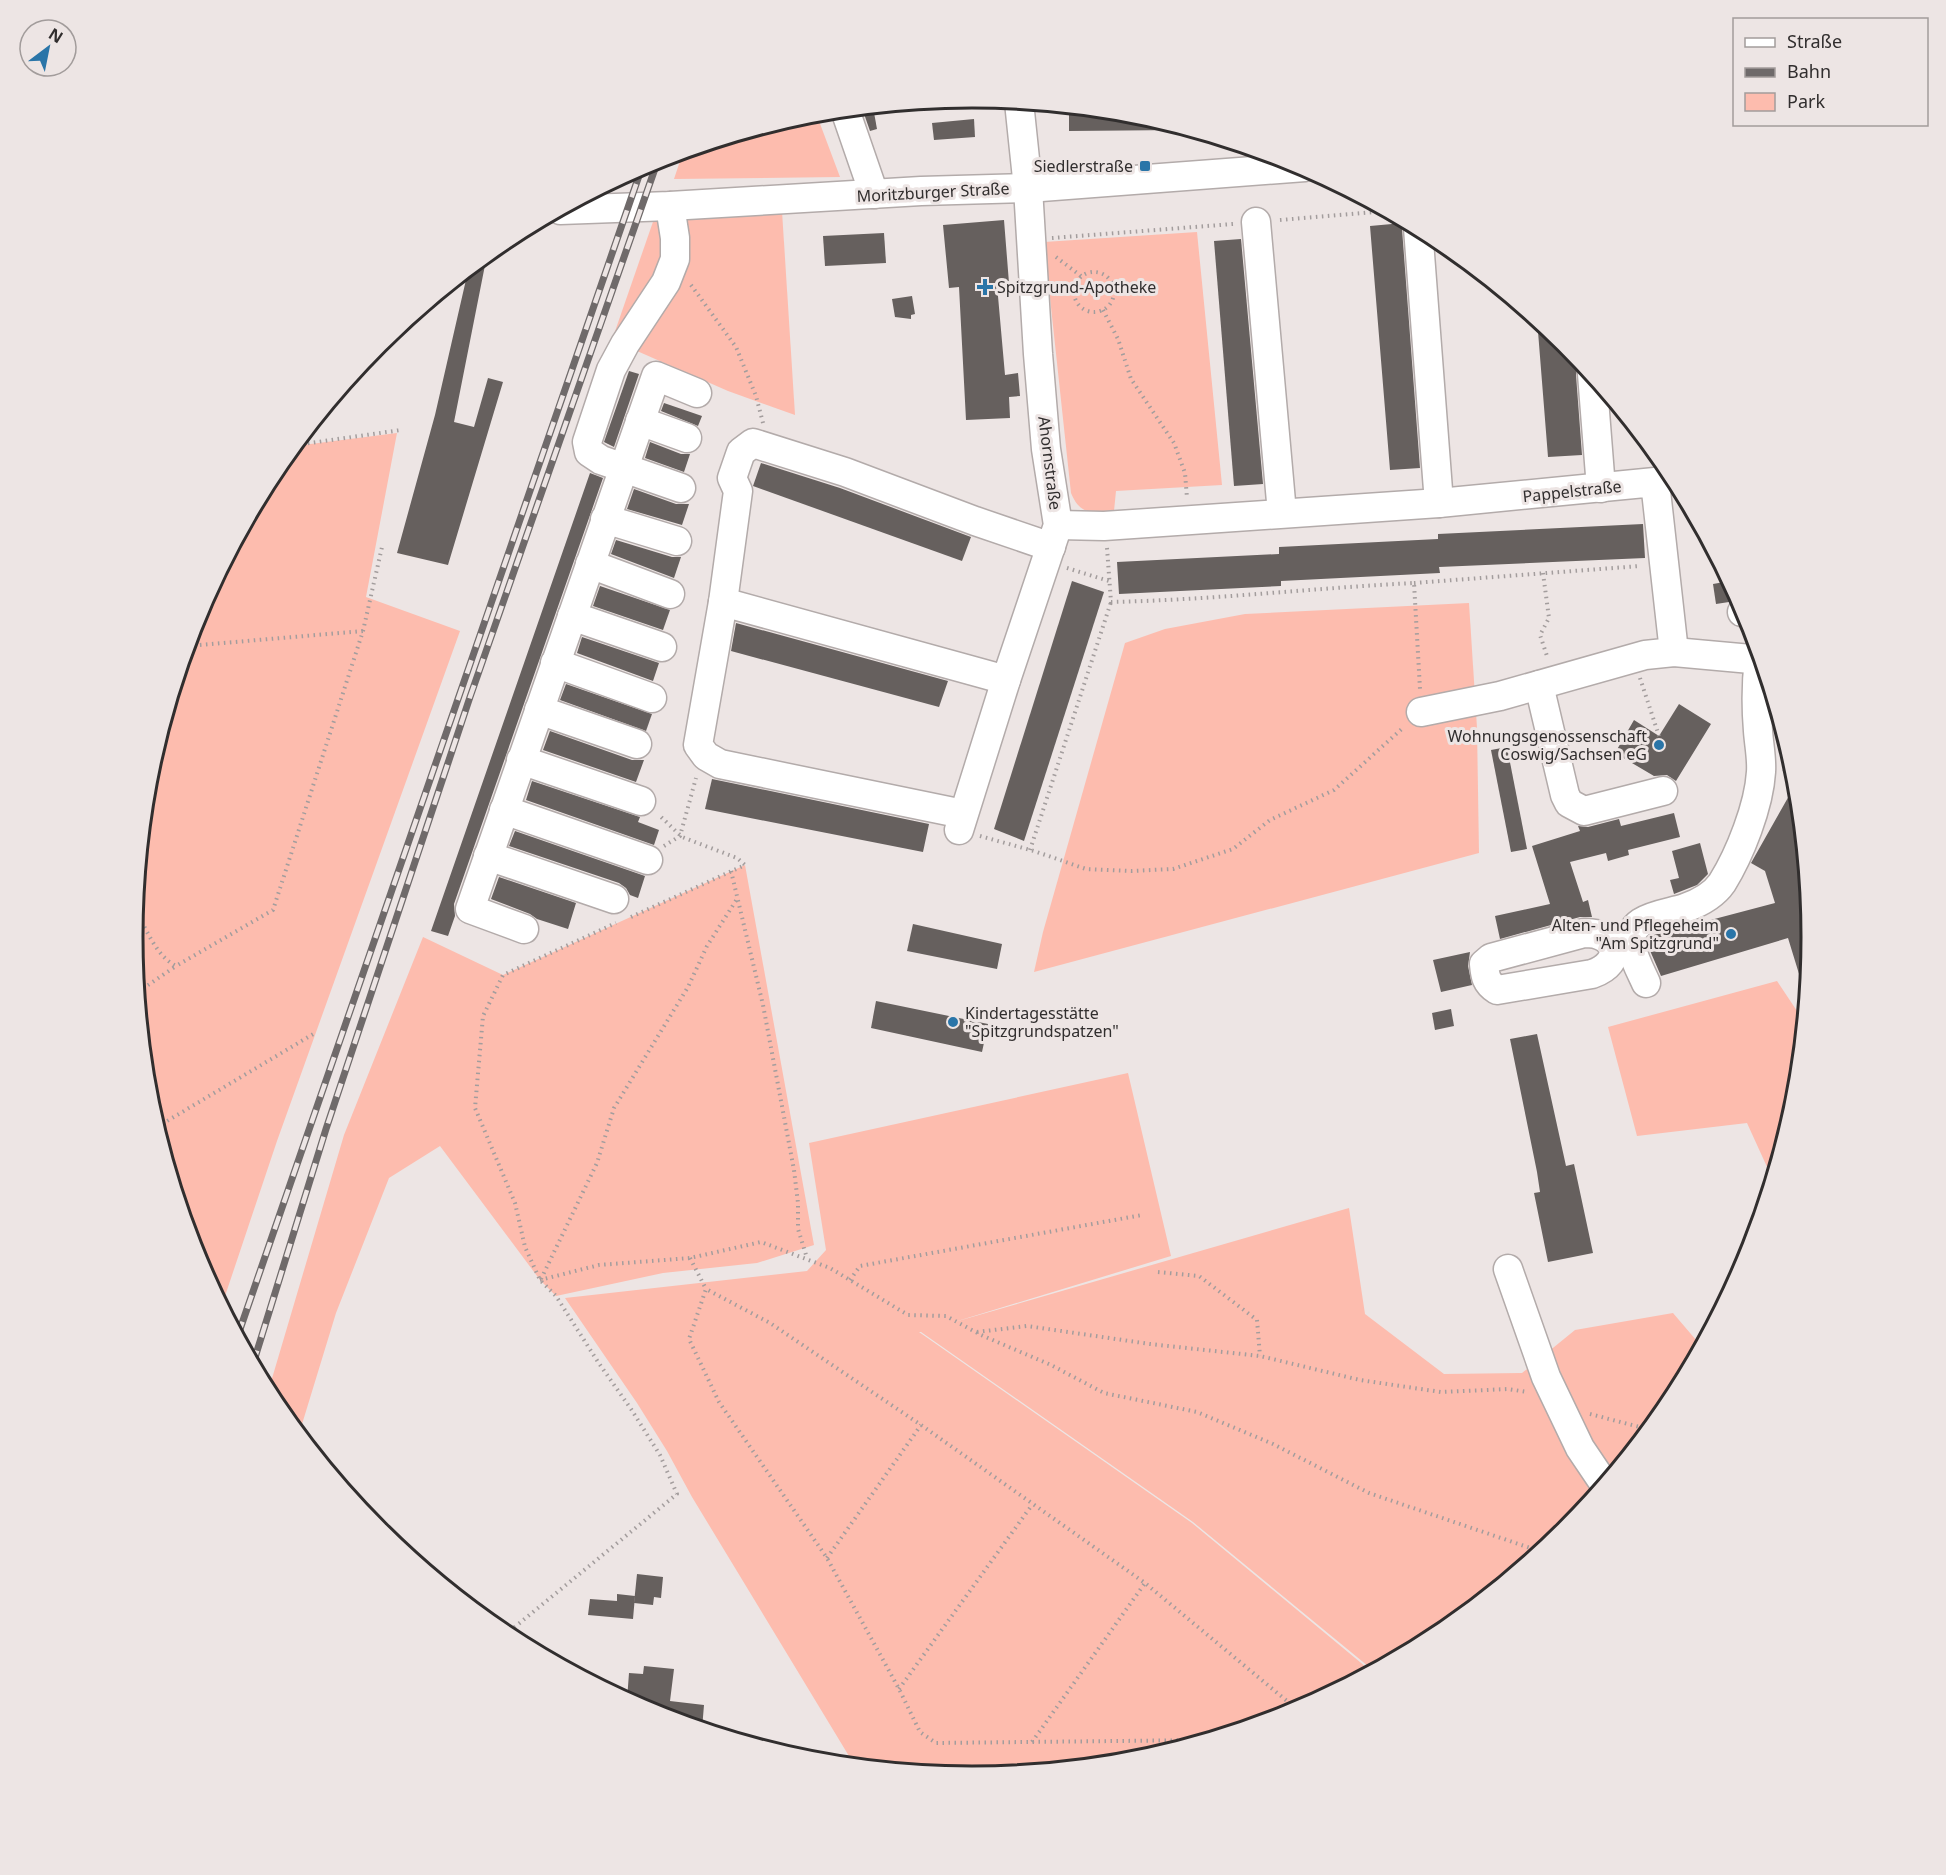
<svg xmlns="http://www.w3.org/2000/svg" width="1946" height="1875" font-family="'Noto Sans',sans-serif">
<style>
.green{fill:#fdbcae}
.building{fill:#66605e}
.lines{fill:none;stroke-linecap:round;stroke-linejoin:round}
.minor-casing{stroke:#b3abaa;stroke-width:31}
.path{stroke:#a39d9d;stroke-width:4;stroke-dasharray:1.5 4.5;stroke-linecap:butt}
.minor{stroke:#fff;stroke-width:28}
.rail-casing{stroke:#6f6a6a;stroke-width:7}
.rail{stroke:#ede5e4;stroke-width:4.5;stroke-dasharray:14;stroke-linecap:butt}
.poi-dot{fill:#2a75a8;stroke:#ede5e4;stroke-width:2}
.labels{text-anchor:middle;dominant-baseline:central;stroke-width:6;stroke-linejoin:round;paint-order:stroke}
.poi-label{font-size:16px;fill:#312e2e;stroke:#ede5e4;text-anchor:end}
.street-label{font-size:16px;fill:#312e2e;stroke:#ede5e4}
.rim{fill:none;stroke:#312e2e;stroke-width:3}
</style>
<rect width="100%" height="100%" fill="#ede5e4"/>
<!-- green -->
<g class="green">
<path d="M816 113 840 177 674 179 683 152Z"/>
<path d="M782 211 795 415 728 391 612 340 655 216Z"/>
<path d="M1197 232 1222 485 1116 491 1114 511C1093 514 1080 515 1071 493L1044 242Z"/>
<path d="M397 433 366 597 460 631 277 1141 222 1305 197 1259 149 1101 133 937 149 773 197 616 275 471 295 446Z"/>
<path d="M1469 603 1477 728 1479 853 1034 972 1043 932 1125 643 1165 629 1245 614Z"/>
<path d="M745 865 814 1245 757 1263 663 1273 556 1296 540 1280 440 1146 389 1178 336 1313 299 1434 274 1404 268 1392 344 1135 423 937 503 975Z"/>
<path d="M1777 981 1805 1023 1797 1102 1773 1180 1747 1123 1637 1136 1608 1027Z"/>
<path d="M1128 1073 1171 1256 951 1323 1349 1208 1365 1314 1444 1374 1522 1373 1575 1330 1673 1313 1702 1347 1671 1404 1567 1532 1439 1636 1374 1671 1193 1522 921 1332H919L1192 1523 1372 1672 1294 1714 1137 1761 973 1777 855 1766 692 1497 667 1451 637 1403 565 1298 807 1271 826 1250 809 1143Z"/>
</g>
<!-- building -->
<g class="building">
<path d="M873 107 877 129 870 131 862 108Z"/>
<path d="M1069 107 1137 114 1180 127 1179 130 1069 131Z"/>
<path d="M974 119 975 137 934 140 932 123Z"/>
<path d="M1004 220 1009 283 997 285 1005 375 1018 373 1020 396 1009 397 1010 418 966 420 959 287 949 288 943 225Z"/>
<path d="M1403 223 1402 229 1420 468 1390 470 1370 226Z"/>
<path d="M884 233 886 263 825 266 823 236Z"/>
<path d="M1241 239 1263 484 1234 486 1214 241Z"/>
<path d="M487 255 454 422 474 427 488 378 503 382 448 565 397 553 435 415 468 271Z"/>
<path d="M912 296 915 314 911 315V319L895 317 892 299Z"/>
<path d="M1537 319 1567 344 1580 360 1576 375 1582 455 1548 457Z"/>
<path d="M629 371 639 374 614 447 604 442Z"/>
<path d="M664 403 702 416 698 426 661 411Z"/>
<path d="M650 442 681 454H690L684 472 645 458Z"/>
<path d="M761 463 840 488 971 537 962 561 753 486Z"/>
<path d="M590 473 603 478 454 904 455 916 448 936 431 931Z"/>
<path d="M634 489 676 504H689L682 525 627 509Z"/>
<path d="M1643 524 1645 558 1439 567 1440 573 1281 581V586L1119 594 1117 562 1279 554V547L1438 539V534Z"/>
<path d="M616 540 672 557H681L674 578 611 554Z"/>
<path d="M1072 581 1104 592 1024 841 994 829Z"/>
<path d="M1730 581 1738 596 1729 602 1716 604 1713 584Z"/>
<path d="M600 586 670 610 663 630 593 606Z"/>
<path d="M736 623 948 681 939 707 731 651Z"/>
<path d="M582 637 659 663 653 681 577 653Z"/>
<path d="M566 684 652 714 646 731 560 700Z"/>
<path d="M1679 704 1711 724 1676 781 1667 775 1654 776 1615 753 1634 720 1659 736Z"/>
<path d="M550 731 632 760H644L636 782 543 750Z"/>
<path d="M1507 747 1527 849 1511 852 1491 750Z"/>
<path d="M712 779 929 824 923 852 705 809Z"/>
<path d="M1798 780 1807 873 1802 881 1810 904 1813 938 1807 1000 1788 938 1661 976 1648 946V940L1650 936 1775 903 1765 871 1751 863Z"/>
<path d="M532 781 640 817 638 822 659 830 654 845 526 800Z"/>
<path d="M1674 813 1680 837 1628 850 1629 855 1608 861 1606 853 1570 862 1583 902 1588 900 1592 917H1580L1500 939 1495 916 1550 904 1532 846 1580 831 1578 826 1588 827 1619 819 1621 826Z"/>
<path d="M515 831 645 876 638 898 630 895 626 888 619 883 509 846Z"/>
<path d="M1700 843 1708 874 1697 885 1674 894 1670 880 1679 878 1672 851Z"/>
<path d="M499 877 576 903 568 929 537 919 530 914 491 899Z"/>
<path d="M913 924 1002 944 997 969 907 951Z"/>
<path d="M1470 952 1468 966 1472 985 1441 992 1433 960Z"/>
<path d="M876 1001 988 1024 982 1052 871 1028Z"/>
<path d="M1451 1009 1454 1026 1435 1030 1432 1013Z"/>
<path d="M1537 1034 1566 1166 1574 1164 1593 1253 1548 1262 1534 1193 1540 1192 1537 1172 1510 1039Z"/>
<path d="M637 1574 663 1577 661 1598 654 1597 653 1605 634 1603Z"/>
<path d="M617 1594 635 1596 633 1619 588 1615 590 1599 617 1601Z"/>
<path d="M644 1666 674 1669 670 1701 704 1705 702 1729 651 1713 627 1700 629 1673 643 1674Z"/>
</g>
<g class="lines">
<!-- minor casing -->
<g class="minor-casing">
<g id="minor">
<path d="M845 110 874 194"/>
<path d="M670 206 675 238V259L666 282 625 344 611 370 587 442 589 452 601 460 681 488"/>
<path d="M560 210 670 206 921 191 1028 188 1305 167"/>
<path d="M1256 222 1282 513"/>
<path d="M1418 228 1439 503"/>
<path d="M1592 374 1601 488"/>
<path d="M640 421 687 438"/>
<path d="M605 519 677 541"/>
<path d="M1058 525 1104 526 1439 503 1655 482 1674 652 1645 655 1500 696 1421 712"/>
<path d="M590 564 670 594"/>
<path d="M723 602 1006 680"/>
<path d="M1742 612 1746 610"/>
<path d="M572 616 662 647"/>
<path d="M1674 652 1762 660"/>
<path d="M555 663 652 698"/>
<path d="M1539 685 1565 795 1569 803 1584 811 1663 791"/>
<path d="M539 710 637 744"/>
<path d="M521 760 641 801"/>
<path d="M504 810 648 860"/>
<path d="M963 814 720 764 706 756 698 745 723 602 738 491 732 478 741 452 753 443 845 472 975 521 1051 547"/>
<path d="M959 830 1006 680 1058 525 1046 449 1038 354 1028 188 1019 102"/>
<path d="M488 856 614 899"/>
<path d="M524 929 470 909 656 376 697 393"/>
<path d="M1584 933C1617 932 1626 962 1592 974L1497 990C1486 983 1485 976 1484 964L1491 958Z"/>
<path d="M1646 983C1641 972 1635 961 1632 949 1623 916 1665 915 1685 908 1699 903 1713 896 1722 883 1740 854 1759 806 1761 772 1762 759 1759 745 1758 731 1756 707 1756 683 1759 659"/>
<path d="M1508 1269 1546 1377 1580 1448 1605 1485"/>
</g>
</g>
<!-- path -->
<g class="path">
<path d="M1280 220 1387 211"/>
<path d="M1052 238 1233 224"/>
<path d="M1056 257 1081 276"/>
<circle cx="1094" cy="292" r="20"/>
<path d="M691 285 736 347 756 396 763 423"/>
<path d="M1103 310 1118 339 1131 379 1174 443 1185 473 1187 498"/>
<path d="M296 445 401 430"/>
<path d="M1107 548 1111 602C1212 600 1313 588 1414 583L1420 689"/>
<path d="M1067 568 1109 581"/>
<path d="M1543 573 1549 618 1540 635 1548 659"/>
<path d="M1414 583 1640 566"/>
<path d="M188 646 363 631"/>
<path d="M1640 678 1659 736"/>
<path d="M1783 769 1797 773"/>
<path d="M980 836 1034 851 1086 869 1131 871 1173 869 1233 849 1270 820 1334 790 1404 727"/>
<path d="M664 846 680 836 696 778"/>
<path d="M1030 850 1111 602"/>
<path d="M731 871 763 1005 794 1170 798 1203V1229L807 1258"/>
<path d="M136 911C147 930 156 956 176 966L273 910 363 631 382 547"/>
<path d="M631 917 745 865 737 858 682 837 659 815"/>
<path d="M138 992 176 966"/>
<path d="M157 1127 315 1033"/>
<path d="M690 1258 706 1289"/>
<path d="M1158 1272 1199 1276 1257 1320 1260 1356"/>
<path d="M541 1279 597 1163 614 1108 688 987 707 946 737 899"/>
<path d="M540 1280 599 1265 690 1258 761 1242 830 1268 908 1315 946 1316 981 1335 1051 1365 1104 1393 1197 1412 1273 1444 1369 1493 1542 1552"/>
<path d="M850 1280 860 1266 1142 1215"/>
<path d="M977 1332 1027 1326 1150 1344 1260 1356 1360 1380 1441 1392 1508 1389 1527 1392"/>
<path d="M1590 1414 1651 1430"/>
<path d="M827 1558 921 1425"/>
<path d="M505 1635 677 1494 660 1455 631 1409 598 1362 556 1296 540 1280 525 1247 515 1203 475 1108 483 1016 503 975 616 923"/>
<path d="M899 1689 1032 1505"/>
<path d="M1208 1740 936 1743 920 1732 899 1689 827 1558 719 1402 689 1339 706 1289 770 1323 921 1425 1145 1583 1299 1711"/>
<path d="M1032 1742 1145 1583"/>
</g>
<!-- minor -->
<use href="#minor" class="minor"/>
<!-- rail casing -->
<g class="rail-casing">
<g id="rail">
<path d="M238 1335 642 167"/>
<path d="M253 1364 326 1129 470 697 658 160"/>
</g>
</g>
<!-- rail -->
<use href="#rail" class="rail"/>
</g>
<!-- markers -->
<g class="poi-dot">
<rect x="1139" y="160" width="12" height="12" rx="3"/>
<path d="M982 278h6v6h6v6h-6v6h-6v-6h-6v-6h6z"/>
<circle cx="1659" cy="745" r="6"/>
<circle cx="1731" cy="934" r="6"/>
<circle cx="953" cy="1022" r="6"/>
</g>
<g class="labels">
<!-- poi labels -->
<g class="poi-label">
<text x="1133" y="166">Siedlerstraße</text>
<text x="997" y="287" text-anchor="start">Spitzgrund-Apotheke</text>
<text x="1647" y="736">Wohnungsgenossenschaft<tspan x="1647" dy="18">Coswig/Sachsen eG</tspan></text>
<text x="1719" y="925">Alten- und Pflegeheim<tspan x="1719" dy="18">"Am Spitzgrund"</tspan></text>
<text x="965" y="1013" text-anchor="start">Kindertagesstätte<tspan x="965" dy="18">"Spitzgrundspatzen"</tspan></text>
</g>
<!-- street labels -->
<g class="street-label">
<text transform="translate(933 192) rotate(-3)">Moritzburger Straße</text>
<text transform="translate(1050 463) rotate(83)">Ahornstraße</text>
<text transform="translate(1572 491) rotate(-6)">Pappelstraße</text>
</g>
</g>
<!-- crop -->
<path d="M0 0H1946V1875H0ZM143 937a829 829 0 1 1 1658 0a829 829 0 1 1-1658 0Z" fill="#ede5e4" fill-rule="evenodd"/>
<path class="rim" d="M143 937a829 829 0 1 1 1658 0a829 829 0 1 1-1658 0Z"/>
<!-- legend -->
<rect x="1733" y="18" width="195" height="108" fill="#ede5e4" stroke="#a29c9b" stroke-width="1.5"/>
<rect x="1745" y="38" width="30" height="9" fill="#ffffff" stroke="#a29c9b" stroke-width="1.5"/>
<text x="1787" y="48" font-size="18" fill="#312e2e">Straße</text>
<rect x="1745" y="68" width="30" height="9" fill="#6f6a6a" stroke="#a29c9b" stroke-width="1.5"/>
<text x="1787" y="78" font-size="18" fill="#312e2e">Bahn</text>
<rect x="1745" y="93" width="30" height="18" fill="#fdbcae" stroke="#a29c9b" stroke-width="1.5"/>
<text x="1787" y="108" font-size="18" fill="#312e2e">Park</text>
<!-- north arrow -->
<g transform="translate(48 48) rotate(32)"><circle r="28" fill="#ede5e4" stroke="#a29c9b" stroke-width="1.5"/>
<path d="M0-4.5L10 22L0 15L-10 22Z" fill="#2a75a8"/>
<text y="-9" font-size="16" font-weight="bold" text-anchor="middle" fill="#312e2e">N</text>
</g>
</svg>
